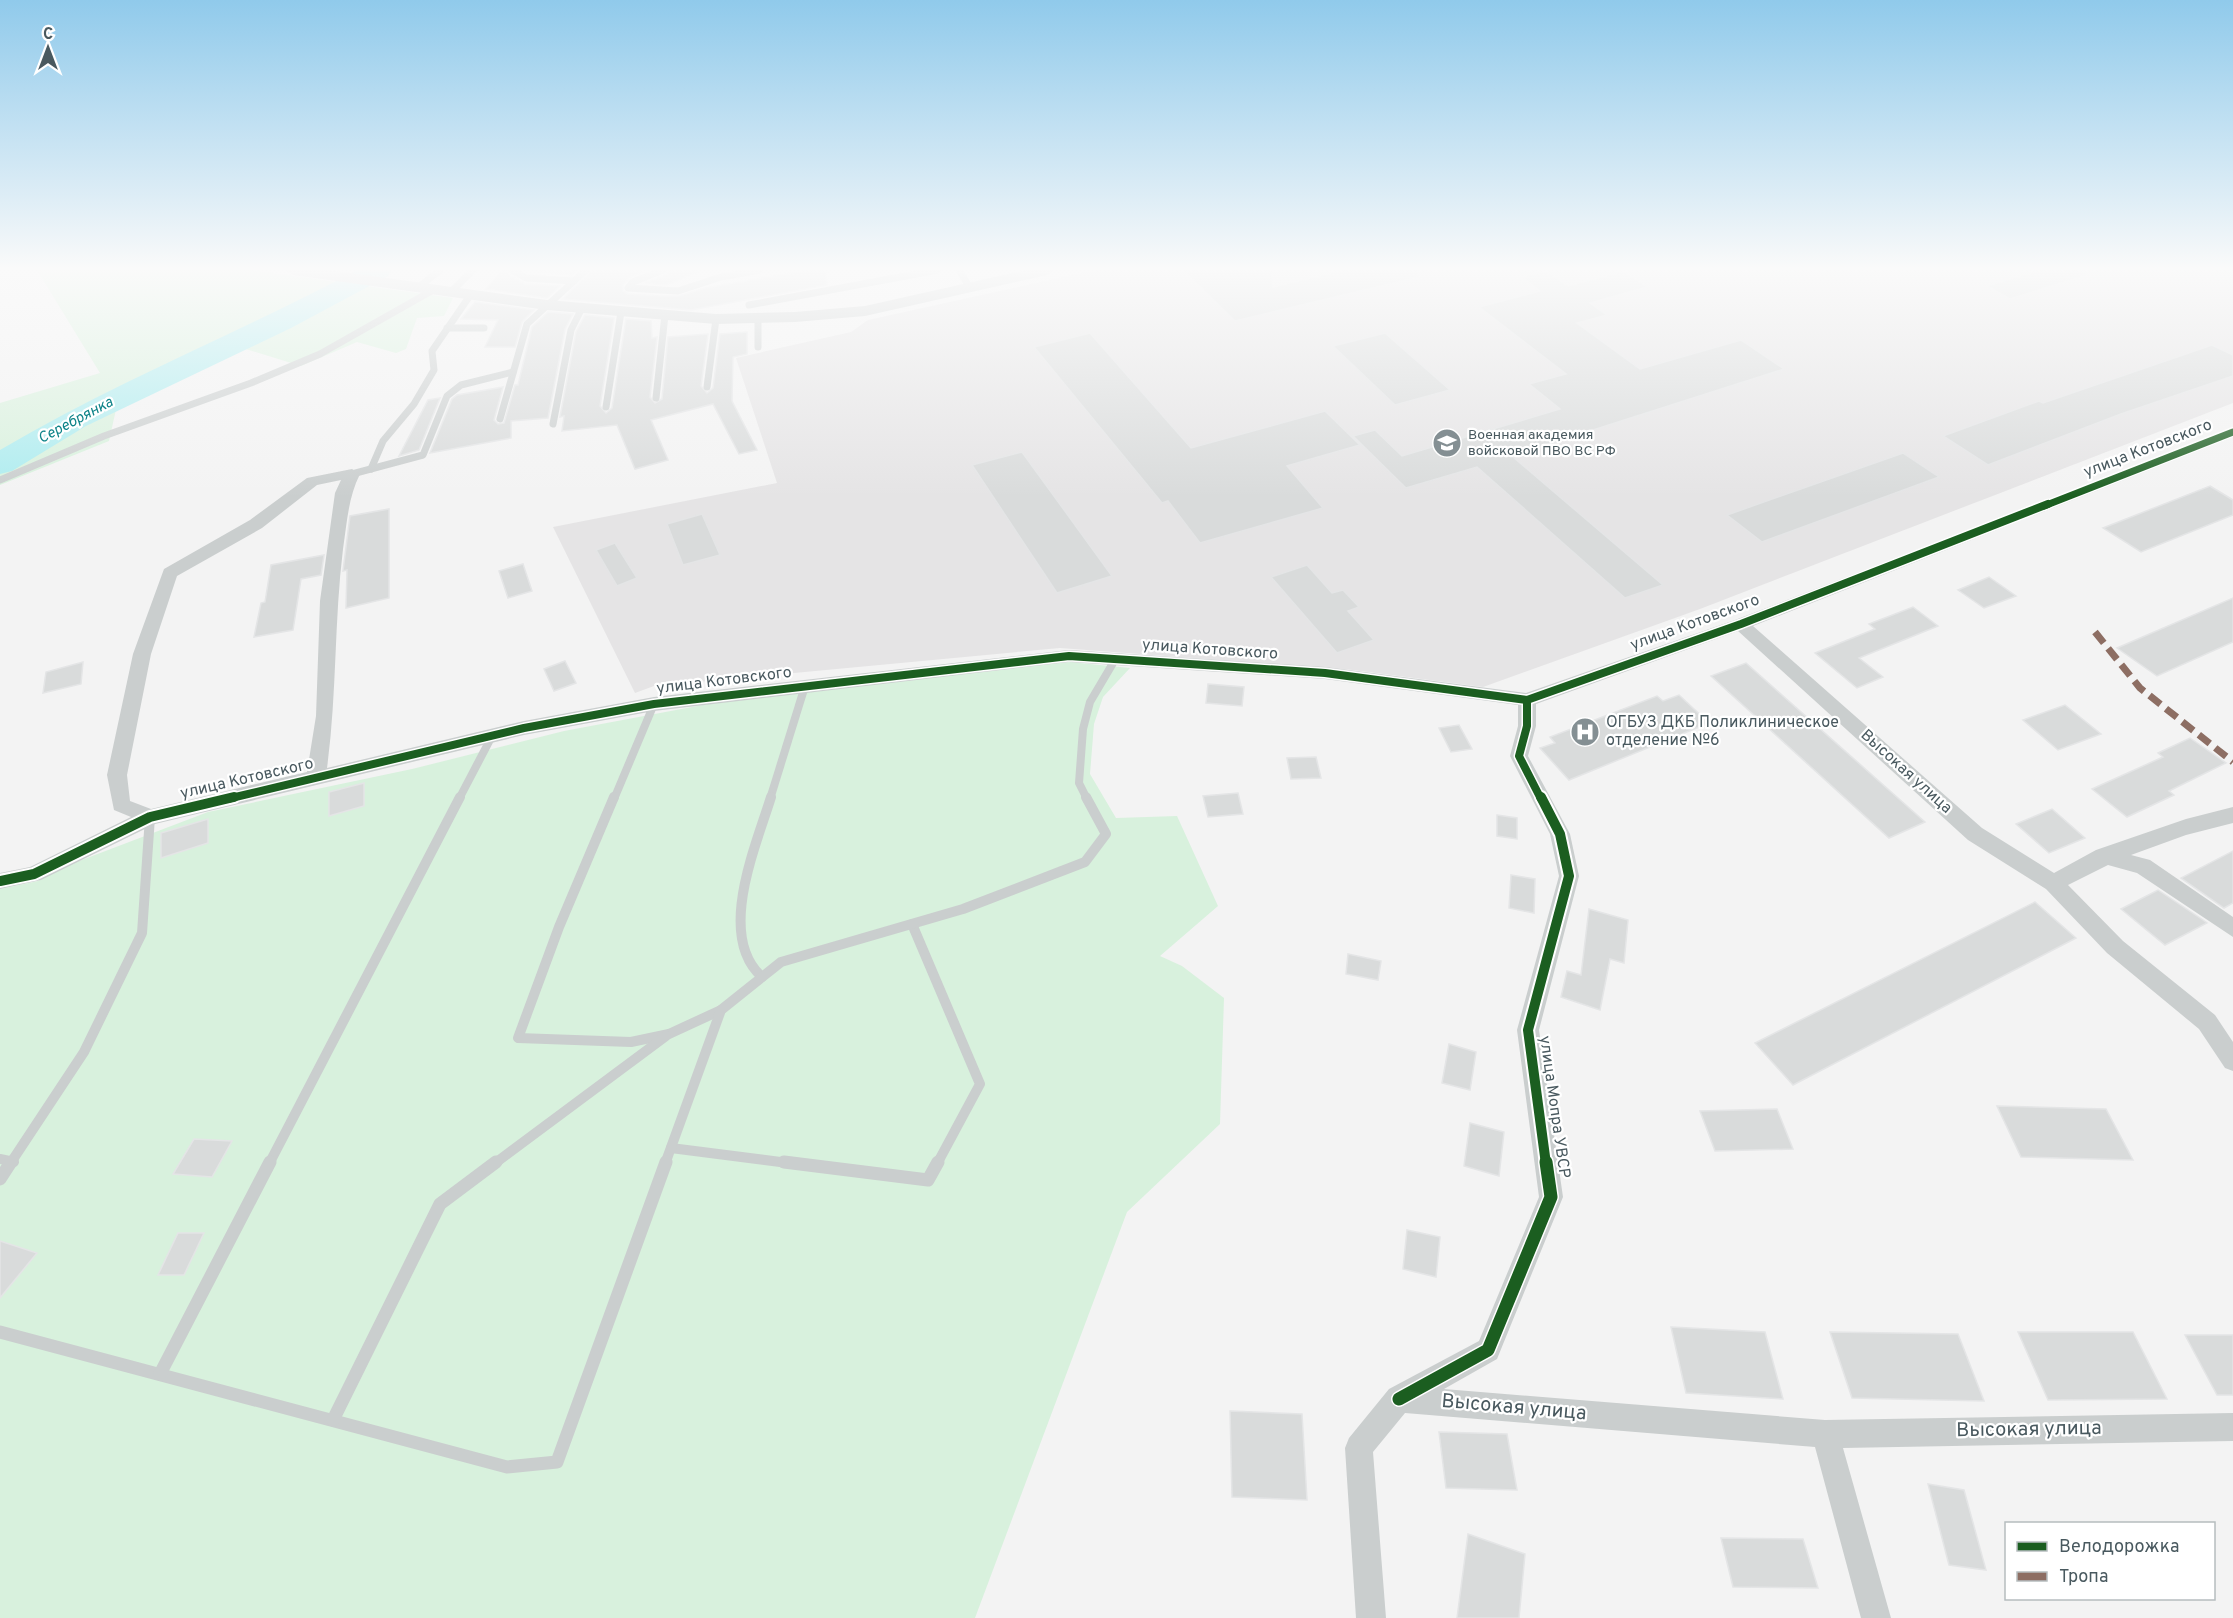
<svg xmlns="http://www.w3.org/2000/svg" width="2233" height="1618" font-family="Overpass,sans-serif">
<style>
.education{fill:#e5e4e5}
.green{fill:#d8f1dd}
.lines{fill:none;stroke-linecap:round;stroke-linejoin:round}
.river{fill:#adecef;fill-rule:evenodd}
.building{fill:#d9dbdb;stroke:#e4e5e6;stroke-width:1.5}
.service-far3{stroke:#cacece;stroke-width:7}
.service-far2{stroke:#cacece;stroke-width:8}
.service-far1{stroke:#cacece;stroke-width:10}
.service{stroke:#cacece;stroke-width:13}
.minor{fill:#cacece;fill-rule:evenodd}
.tertiary{fill:#cacece;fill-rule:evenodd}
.quiet{stroke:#8d6e63;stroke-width:7;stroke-dasharray:14 7;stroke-linecap:butt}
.cycleway-far3-casing{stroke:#fff;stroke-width:10}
.cycleway-far2-casing{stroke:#fff;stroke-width:11}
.cycleway-far1-casing{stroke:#fff;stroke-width:14}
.cycleway-casing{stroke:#fff;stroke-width:16}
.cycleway-far3{stroke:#1b5e20;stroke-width:7}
.cycleway-far2{stroke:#1b5e20;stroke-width:8}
.cycleway-far1{stroke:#1b5e20;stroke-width:10}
.cycleway{stroke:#1b5e20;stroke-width:13}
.labels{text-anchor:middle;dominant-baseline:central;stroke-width:4.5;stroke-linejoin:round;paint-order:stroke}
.far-poi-label{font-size:14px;fill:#49595f;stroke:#fff;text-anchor:start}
.far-water-label{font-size:15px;font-style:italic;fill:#0e8388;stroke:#fff}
.street-label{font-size:16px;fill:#49595f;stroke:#fff}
.poi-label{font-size:16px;fill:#49595f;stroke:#fff;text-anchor:start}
.near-street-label{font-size:20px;fill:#49595f;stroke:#fff}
</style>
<rect width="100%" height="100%" fill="#f3f3f3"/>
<!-- education -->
<path class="education" d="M1095 270H2233V403L1700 609 1483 687 1353 670 1060 648 654 686 635 693 553 527 777 483 736 358 851 332 868 320Z"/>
<!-- green -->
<g class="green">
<path d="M37 270H250L453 298 444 316 417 318 406 349 396 353 357 342 301 366 239 347 117 405 109 441 0 485V403L100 373Z"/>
<path d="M1070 662 1130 668 1103 697 1094 724 1090 774 1116 818 1177 816 1218 906 1160 956 1182 966 1224 998 1220 1124 1127 1212 975 1618H0V889L38 881 66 866 208 812 412 769 564 731 708 704Z"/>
</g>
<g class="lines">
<!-- river -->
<path class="river" d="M357 270H392L388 276 291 328 86 426 12 471 0 474V450C115 382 239 333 357 270Z"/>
</g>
<!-- building -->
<g class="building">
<path d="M502 270H506L509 275 525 284 560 286 547 298 486 289Z"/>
<path d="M524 270H577L572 275Z"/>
<path d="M592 270H647L629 278 623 285V291L628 294 661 296H679L705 288 808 270H825L827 285 691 310 563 299Z"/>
<path d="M669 270H700V271L666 285 645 283 665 275Z"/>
<path d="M1183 270H1271L1273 287 1343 270H1418L1419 277 1235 321Z"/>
<path d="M2039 270H2086L2087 275 2010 299 1987 286Z"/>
<path d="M1546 271 1568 286 1624 271 1647 287 1590 303 1607 315 1577 323 1640 369 1741 340 1784 369 1512 456 1663 585 1625 598 1477 467 1406 488 1353 436 1375 430 1402 456 1560 409 1529 384 1566 374 1479 307 1540 291 1522 277Z"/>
<path d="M475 302 534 310 522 322 515 347H485L498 320 461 319Z"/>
<path d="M548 312 573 314 565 329 548 418 511 421V438L430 453 452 399 457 395 503 387 494 420 498 424 504 423 515 385H518L532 327Z"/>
<path d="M585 315 614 318 600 406 606 413 612 408 626 319 651 321 652 338 657 337 650 397 655 403 662 399 668 337 708 334 701 386 707 393 713 388 720 334 747 332V354L733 357 732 401 757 450 739 454 713 404 651 420 668 460 635 469 617 425 562 431 564 416 560 417 576 332Z"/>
<path d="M1090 333 1191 448 1325 411 1360 445 1287 466 1323 508 1200 543 1168 501 1162 503 1034 347Z"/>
<path d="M1385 333 1450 390 1395 405 1333 346Z"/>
<path d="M2212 345 2233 355V376L2121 414 1988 465 1943 436 2039 401 2043 403Z"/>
<path d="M440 398 419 450 399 456 428 400Z"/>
<path d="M1022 452 1112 576 1057 593 972 465Z"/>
<path d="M1903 453 1939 477 1762 542 1727 515Z"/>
<path d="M2210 486 2233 500V515L2141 552 2103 528Z"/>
<path d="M389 509V598L346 608 347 570 343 571 350 516Z"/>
<path d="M702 514 720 555 683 565 667 524Z"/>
<path d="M615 543 637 578 617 586 596 550Z"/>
<path d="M324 555 321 575 301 579 293 630 254 637 261 603 265 602 271 565Z"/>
<path d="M523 564 532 591 508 598 499 571Z"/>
<path d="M1307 565 1332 593 1343 590 1359 607 1348 611 1374 640 1337 653 1271 577Z"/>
<path d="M1989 577 2016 596 1984 608 1958 590Z"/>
<path d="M2233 598V642L2157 676 2117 648Z"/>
<path d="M1913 607 1938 626 1859 658 1883 677 1857 688 1815 653 1875 629 1869 624Z"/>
<path d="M565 661 576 683 554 691 544 669Z"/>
<path d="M83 662 81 684 43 693 46 672Z"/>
<path d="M1746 663 1925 822 1889 838 1711 676Z"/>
<path d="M1208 684 1244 687 1242 706 1206 703Z"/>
<path d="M1679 695 1709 723 1569 780 1540 748 1555 743 1550 737 1657 696 1663 701Z"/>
<path d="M2065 705 2101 734 2058 750 2023 720Z"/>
<path d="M1459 725 1472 749 1451 752 1439 728Z"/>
<path d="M2190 738 2226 763 2169 791 2174 795 2127 817 2092 789 2163 757 2158 753Z"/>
<path d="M1316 757 1321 778 1291 779 1287 758Z"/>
<path d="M364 783V806L329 816V792Z"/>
<path d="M1238 793 1243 814 1208 817 1203 796Z"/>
<path d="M2052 809 2085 838 2049 853 2016 824Z"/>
<path d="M1497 815 1517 818V839L1497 836Z"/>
<path d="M208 819V843L161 858V833Z"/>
<path d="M2233 851V903L2224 908 2181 878Z"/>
<path d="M1511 875 1535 879 1534 913 1509 908Z"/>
<path d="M2158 890 2203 920 2207 923 2165 945 2121 909Z"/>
<path d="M2035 902 2076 938 1793 1085 1755 1043Z"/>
<path d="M1589 909 1628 920 1624 963 1610 959 1600 1010 1561 997 1567 971 1581 975Z"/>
<path d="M1348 954 1381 961 1378 980 1346 974Z"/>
<path d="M1449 1044 1476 1052 1470 1090 1442 1083Z"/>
<path d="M1997 1106 2106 1109 2133 1160 2021 1157Z"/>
<path d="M1777 1109 1793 1149 1715 1151 1700 1111Z"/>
<path d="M1470 1123 1504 1132 1499 1176 1464 1166Z"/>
<path d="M194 1139 232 1141 212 1177 173 1174Z"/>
<path d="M1407 1230 1440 1237 1436 1277 1403 1269Z"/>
<path d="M178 1233H204L184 1275H158Z"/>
<path d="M0 1241 37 1253 0 1298Z"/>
<path d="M1671 1327 1765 1332 1783 1399 1686 1393Z"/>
<path d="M1830 1332 1958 1334 1984 1401 1852 1398Z"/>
<path d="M2018 1332H2133L2167 1399 2048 1400Z"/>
<path d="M2185 1335H2233V1395H2217Z"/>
<path d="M1230 1411 1302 1414 1307 1500 1232 1497Z"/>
<path d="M1439 1432 1507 1434 1517 1490 1446 1488Z"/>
<path d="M1928 1484 1964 1490 1986 1570 1949 1565Z"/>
<path d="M1468 1534 1525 1554 1519 1618H1457Z"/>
<path d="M1721 1538 1803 1539 1818 1588 1733 1587Z"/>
</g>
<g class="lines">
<!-- service-far3 -->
<g class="service-far3">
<path d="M512 270 526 278 574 281"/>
<path d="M663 270 633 282 628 288 678 291 721 277 760 270"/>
<path d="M959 270 970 288"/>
<path d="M419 287 440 270"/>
<path d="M452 291 473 270"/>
<path d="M749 305 938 270"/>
<path d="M758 318V347"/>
<path d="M447 328H484"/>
<path d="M707 387 716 319"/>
<path d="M656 398 665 315"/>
<path d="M606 407 621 312"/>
<path d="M500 419 527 324 586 270"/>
<path d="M553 424 571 330 582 308"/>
<path d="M371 469 383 441 414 404 434 370 432 351 471 294"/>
<path d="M352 474 423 455 447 396 461 385 513 372"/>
<path d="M0 480 104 436 251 383 320 354 435 289"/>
</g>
<!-- service-far2 -->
<g class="service-far2">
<path d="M459 799 492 736"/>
<path d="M614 799 654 704"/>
<path d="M770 799 805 686"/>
<path d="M1087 799 1079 783 1083 729 1090 702 1116 658"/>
</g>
<!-- service-far1 -->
<g class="service-far1">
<path d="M614 797 559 927 518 1038 631 1042 669 1034 721 1010"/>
<path d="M912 924 980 1084 937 1164"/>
<path d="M762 977C716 936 756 846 771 797"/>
<path d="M671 1148 796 1164"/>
<path d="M0 1159 14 1162"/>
<path d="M10 1164 84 1052 142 933 150 817"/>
<path d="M269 1164 460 797"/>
<path d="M494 1164 666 1036"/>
<path d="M665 1164 721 1010 781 962 963 909 1085 862 1106 834 1086 797"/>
</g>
<!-- service -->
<g class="service">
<path d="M784 1162 928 1180 938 1162"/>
<path d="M0 1179 11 1162"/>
<path d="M0 1332 507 1467 557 1462 666 1162"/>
<path d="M160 1374 270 1162"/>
<path d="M333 1420 440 1204 496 1162"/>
</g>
<!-- minor -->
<path class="minor" d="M2233 428V437L1753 626 1982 828 2054 873 2096 850 2186 819 2233 807V823L2186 835 2131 855 2150 860 2233 917V937L2137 873 2108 865 2068 885 2123 941 2215 1015 2233 1042V1071L2225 1068 2199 1029 2107 953 2046 889 1968 840 1738 631 1536 704V726L1528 756 1570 834 1579 876 1539 1030 1563 1197 1497 1359 1444 1389 1825 1420 2233 1413V1441L1843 1448 1891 1618H1861L1815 1447 1405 1413 1373 1452 1386 1618H1356L1345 1448 1349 1438 1389 1389 1479 1341 1539 1197 1517 1030 1559 876 1550 834 1510 756 1518 726V705L1325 679 1069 662 654 711 524 735 155 824 41 880 0 889V873L30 867 131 817 114 810 107 775 133 654 164 569 250 520 307 478 352 469 360 474C348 498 347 523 343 549 334 622 337 695 327 768L524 721 654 697 1069 650 1325 667 1526 693 1735 620ZM341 480 335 493 320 601 316 716 307 772 151 809 130 801 127 775 151 654 177 576 262 528 317 485Z"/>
<!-- tertiary -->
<path class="tertiary" d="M285 270H328L547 300 716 314 795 312 865 306 1026 270H1055L1047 275 865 316 795 322 716 324 547 310 293 275Z"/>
<!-- quiet -->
<path class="quiet" d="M2095 632 2140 688 2233 762"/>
<!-- cycleway-far3 casing -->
<g class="cycleway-far3-casing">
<path id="cycleway-far3" d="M2044 506 2233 432"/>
</g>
<!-- cycleway-far2 casing -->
<g class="cycleway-far2-casing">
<g id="cycleway-far2">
<path d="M1527 700V726L1519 756 1541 799"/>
<path d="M227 799 524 728 654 704 1069 656 1325 673 1527 700 1741 624 2048 504"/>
</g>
</g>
<!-- cycleway-far1 casing -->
<g class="cycleway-far1-casing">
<g id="cycleway-far1">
<path d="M1541 797 1560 834 1569 876 1528 1030 1546 1164"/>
<path d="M0 881 34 874 150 817 234 797"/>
</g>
</g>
<!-- cycleway casing -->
<g class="cycleway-casing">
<path id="cycleway" d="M1399 1399 1488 1350 1551 1197 1546 1162"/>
</g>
<!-- cycleway-far3 -->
<use href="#cycleway-far3" class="cycleway-far3"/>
<!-- cycleway-far2 -->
<use href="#cycleway-far2" class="cycleway-far2"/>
<!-- cycleway-far1 -->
<use href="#cycleway-far1" class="cycleway-far1"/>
<!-- cycleway -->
<use href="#cycleway" class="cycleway"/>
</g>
<!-- sky -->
<linearGradient id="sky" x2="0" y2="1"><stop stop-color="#90caeb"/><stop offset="0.54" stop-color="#fafafa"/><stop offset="1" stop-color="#fafafa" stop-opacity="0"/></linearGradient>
<rect width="2233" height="497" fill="url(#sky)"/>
<!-- icons -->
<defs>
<g id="university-disc" transform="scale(1.5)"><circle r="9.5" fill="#848f93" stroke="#fff"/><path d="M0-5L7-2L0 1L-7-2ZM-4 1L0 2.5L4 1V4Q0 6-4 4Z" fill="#fff"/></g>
<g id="hospital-disc" transform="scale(1.5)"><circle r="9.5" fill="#848f93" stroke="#fff"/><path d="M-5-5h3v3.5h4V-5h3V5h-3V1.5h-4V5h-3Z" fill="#fff"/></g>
</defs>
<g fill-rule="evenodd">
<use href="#university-disc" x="1447" y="443"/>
<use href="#hospital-disc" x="1585" y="732"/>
</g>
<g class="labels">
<!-- far-poi labels -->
<g class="far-poi-label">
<text x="1468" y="435">Военная академия<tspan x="1468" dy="16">войсковой ПВО ВС РФ</tspan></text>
</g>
<!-- far-water labels -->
<g class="far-water-label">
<text transform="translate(76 421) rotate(-28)">Серебрянка</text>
</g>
<!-- street labels -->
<g class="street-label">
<text transform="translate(2148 449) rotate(-21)">улица Котовского</text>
<text transform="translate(1695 623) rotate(-20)">улица Котовского</text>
<text transform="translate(1210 650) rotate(4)">улица Котовского</text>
<text transform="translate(724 681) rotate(-7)">улица Котовского</text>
<text transform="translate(1906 772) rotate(42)">Высокая улица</text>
<text transform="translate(247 779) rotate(-13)">улица Котовского</text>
<text transform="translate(1554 1107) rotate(82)">улица Мопра УВСР</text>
</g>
<!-- poi labels -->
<g class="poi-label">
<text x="1606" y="723">ОГБУЗ ДКБ Поликлиническое<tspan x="1606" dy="18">отделение №6</tspan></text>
</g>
<!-- near-street labels -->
<g class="near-street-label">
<text transform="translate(1514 1408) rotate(5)">Высокая улица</text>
<text transform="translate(2029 1430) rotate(-1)">Высокая улица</text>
</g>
</g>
<!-- legend -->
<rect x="2005" y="1522" width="210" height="78" fill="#ffffff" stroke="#b6bdbf" stroke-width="1.5"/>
<rect x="2017" y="1542" width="30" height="9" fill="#1b5e20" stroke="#b6bdbf" stroke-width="1.5"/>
<text x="2059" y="1552" font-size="18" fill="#49595f">Велодорожка</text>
<rect x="2017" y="1572" width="30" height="9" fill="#8d6e63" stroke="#b6bdbf" stroke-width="1.5"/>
<text x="2059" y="1582" font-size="18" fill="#49595f">Тропа</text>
<!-- north arrow -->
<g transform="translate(48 48)" stroke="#ffffff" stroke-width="4.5" paint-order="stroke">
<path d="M0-4.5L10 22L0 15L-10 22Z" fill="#49595f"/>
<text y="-9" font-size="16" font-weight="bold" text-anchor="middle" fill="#49595f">С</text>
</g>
</svg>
